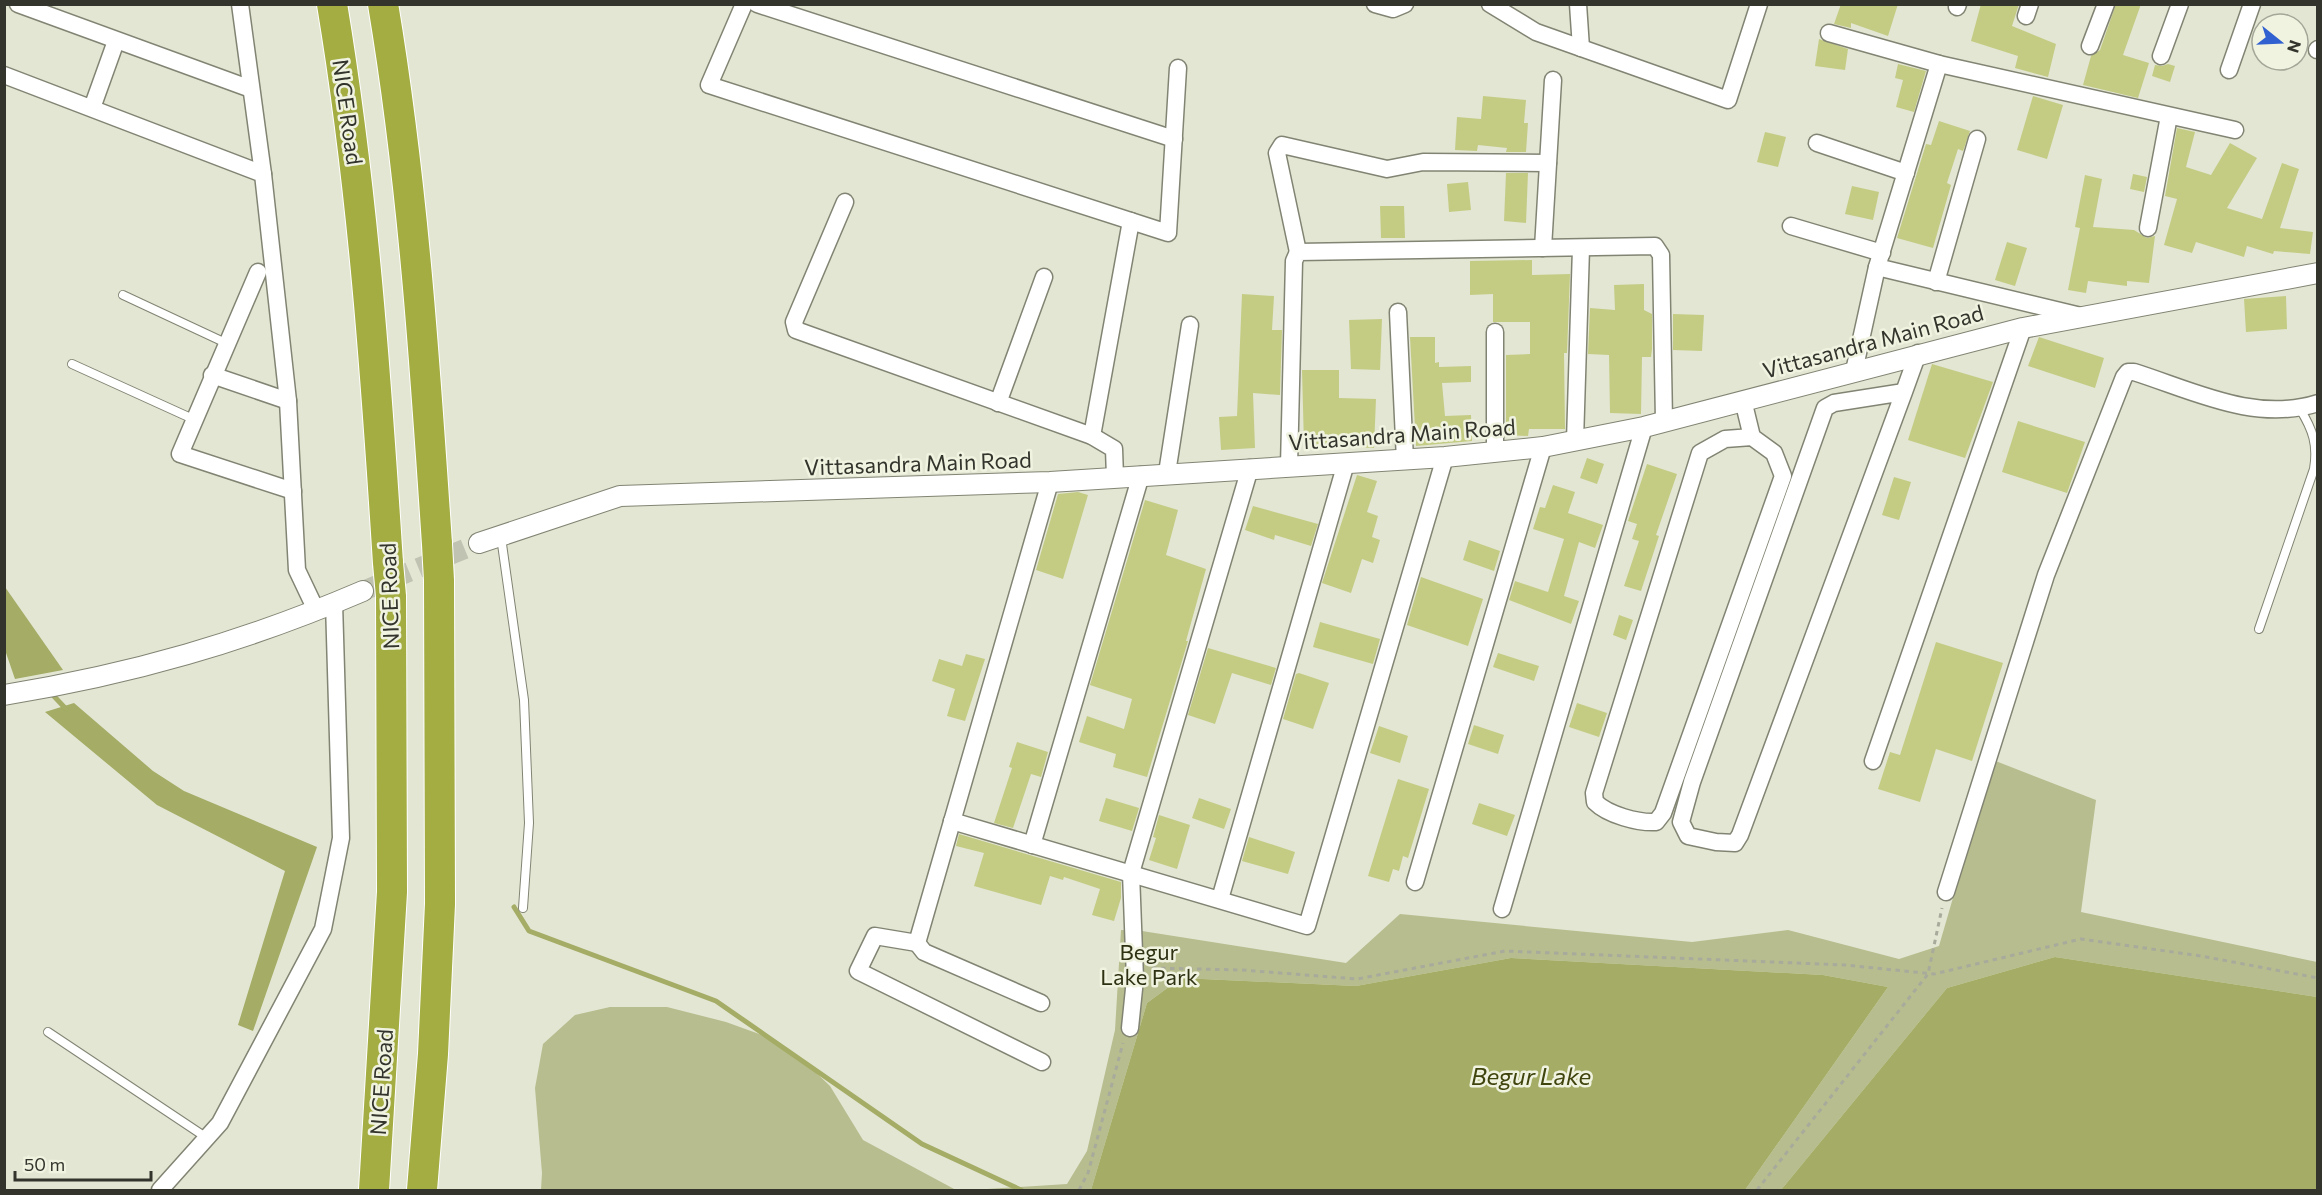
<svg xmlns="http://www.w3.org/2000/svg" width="2322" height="1195" font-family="Commissioner,sans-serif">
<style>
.green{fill:#b7bd8e}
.water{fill:#a4ac65}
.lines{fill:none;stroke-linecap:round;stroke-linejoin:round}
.stream{stroke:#a4ac65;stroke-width:5}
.building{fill:#c4cc84}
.tertiary-tunnel{stroke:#c0c3b2;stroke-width:20;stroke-dasharray:20 10;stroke-linecap:butt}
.service-casing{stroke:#828473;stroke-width:10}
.minor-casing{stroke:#828473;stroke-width:19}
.tertiary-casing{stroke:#828473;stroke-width:22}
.motorway-casing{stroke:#fff;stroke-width:32}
.path{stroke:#a8ab9b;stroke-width:3;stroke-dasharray:4.5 4.5;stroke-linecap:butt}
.service{stroke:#fff;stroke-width:8}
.minor{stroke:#fff;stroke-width:16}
.tertiary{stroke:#fff;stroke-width:20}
.motorway{stroke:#a4ad41;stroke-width:30}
.motorway-bridge-casing{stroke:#fff;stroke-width:32;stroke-linecap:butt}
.motorway-bridge{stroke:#a4ad41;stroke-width:30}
.labels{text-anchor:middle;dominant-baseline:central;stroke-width:5;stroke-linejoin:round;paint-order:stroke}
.street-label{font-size:22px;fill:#33352d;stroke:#f0f3e0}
.park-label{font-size:22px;fill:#2e3112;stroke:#f0f3e0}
.water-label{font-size:24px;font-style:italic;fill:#40440d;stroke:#f0f3e0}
</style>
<rect width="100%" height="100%" fill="#e3e6d3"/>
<!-- green -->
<g class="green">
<path d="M1993 760 2096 800 2081 912 2317 962V997L2055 957 1947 988 1781 1190H1745L1888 987 1823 975 1511 958 1356 986 1181 978 1147 1003 1091 1190H971L1067 1184 1087 1151 1115 1030 1121 930 1142 931 1346 963 1400 914 1692 942 1788 930 1899 959 1939 946Z"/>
<path d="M610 1007H667L726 1022 765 1036 807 1064 830 1086 863 1140 956 1190H541L542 1173 535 1088 543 1044 575 1015Z"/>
</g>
<!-- water -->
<g class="water">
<path d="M5 587 63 670 15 679 5 650Z"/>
<path d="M74 703 153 771 184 791 317 847 253 1031 238 1025 285 871 157 805 45 712Z"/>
<path d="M2055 957 2317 997V1190H1781L1947 988Z"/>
<path d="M1511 958 1823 975 1888 987 1745 1190H1091L1147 1003 1181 978 1356 986Z"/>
</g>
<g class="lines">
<!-- stream -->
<g class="stream">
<path d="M50 692 66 709"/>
<path d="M514 907 529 931 716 1001 922 1144 1021 1190"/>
</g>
</g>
<!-- building -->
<g class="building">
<path d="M1841 4H1898L1888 36 1851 23V28L1834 24Z"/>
<path d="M1981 4H2019L2012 26 2056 44 2048 77 2015 68 2018 56 1971 41Z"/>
<path d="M2116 4H2141L2123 55 2149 63 2138 98 2083 85 2091 56 2100 50Z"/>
<path d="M1819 39 1848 49 1845 70 1815 66Z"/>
<path d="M1898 64 1926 71 1914 112 1896 107 1903 80 1895 78Z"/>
<path d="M2168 64 2175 66 2170 82 2152 76 2155 65 2162 66Z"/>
<path d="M1483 96 1526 100 1524 123H1528L1526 152H1506L1507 148 1478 145 1477 151 1455 150 1457 117 1481 119Z"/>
<path d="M2033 96 2063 105 2047 159 2017 150Z"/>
<path d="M1939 121 1970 131 1963 151 1958 149 1947 183 1951 185 1933 248 1897 238 1926 144 1931 145Z"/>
<path d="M2177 128 2195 132 2186 167 2211 175 2230 143 2257 158 2227 208 2262 219 2282 163 2299 169 2280 228 2313 232 2310 254 2274 251 2273 254 2247 246 2244 257 2196 242 2192 253 2164 245 2177 199 2165 196Z"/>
<path d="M1765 132 1786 137 1778 167 1757 162Z"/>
<path d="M1506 173H1528L1526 223 1504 221Z"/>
<path d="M2133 174 2147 177 2144 192 2130 189Z"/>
<path d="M2085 175 2102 179 2093 227 2134 230 2147 238 2155 236 2149 283 2127 281V286L2088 281 2086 293 2068 290 2080 228 2075 227Z"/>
<path d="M1468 182 1471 210 1449 212 1447 184Z"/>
<path d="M1852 186 1879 192 1873 220 1845 214Z"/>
<path d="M1380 206H1404L1405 238H1381Z"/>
<path d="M2007 242 2027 248 2015 286 1995 280Z"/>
<path d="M1532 260V275L1570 274 1567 353H1564L1565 429H1529L1528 436 1506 435V355L1530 354V322H1493V294L1470 295V261Z"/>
<path d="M1644 284V310L1652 314V349L1651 357H1642L1641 414 1610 413 1609 355 1588 354 1590 308 1615 310 1614 285Z"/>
<path d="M1242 294 1274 296 1272 330H1282L1280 395 1253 393 1255 448 1221 450 1219 417 1237 416Z"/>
<path d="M2286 296 2287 329 2246 332 2244 299Z"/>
<path d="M1673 314 1704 315 1702 351 1673 350Z"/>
<path d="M1382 319 1380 370 1351 369 1349 320Z"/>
<path d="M1410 337H1435V363L1439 362V367L1471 366V382L1442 383 1445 416 1471 415 1472 441 1416 446Z"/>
<path d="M2039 337 2104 358 2095 388 2028 366Z"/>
<path d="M1932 364 1993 382 1965 458 1908 440Z"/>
<path d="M1302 370H1339V398L1376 399 1374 448 1304 445Z"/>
<path d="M2018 421 2085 442 2067 493 2002 472Z"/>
<path d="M1587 458 1604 464 1597 484 1580 478Z"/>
<path d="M1647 464 1677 474 1656 535 1659 536 1641 591 1624 586 1639 541 1632 539 1637 524 1628 521Z"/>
<path d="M1357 475 1377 481 1367 512 1378 516 1372 537 1380 540 1373 563 1362 559 1351 593 1322 583Z"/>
<path d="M1894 477 1911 482 1899 520 1882 515Z"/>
<path d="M1553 485 1575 492 1568 513 1603 525 1595 548 1579 542 1564 596 1579 601 1571 624 1509 600 1515 581 1548 592 1564 539 1533 529 1540 507 1545 508Z"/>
<path d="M1078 492 1088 495 1063 579 1036 570 1058 494Z"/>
<path d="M1145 500 1178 510 1166 555 1206 569 1186 641H1188L1147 777 1113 767 1116 754 1079 742 1087 716 1124 729 1132 699 1090 685Z"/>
<path d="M1253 506 1318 524 1311 546 1275 535 1274 540 1245 530Z"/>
<path d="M1469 540 1500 551 1494 571 1463 560Z"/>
<path d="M1421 577 1483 599 1468 646 1407 625Z"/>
<path d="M1619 615 1633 620 1626 640 1613 635Z"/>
<path d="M1320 622 1380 639 1373 664 1313 647Z"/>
<path d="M1936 642 2003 663 1972 761 1936 749 1920 802 1878 789 1890 752 1900 755Z"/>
<path d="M1208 648 1276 668 1271 685 1232 673 1215 724 1188 715Z"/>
<path d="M1498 653 1539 666 1534 681 1493 667Z"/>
<path d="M966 654 985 659 965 721 947 716 955 689 932 681 939 659 962 666Z"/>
<path d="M1299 673 1329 683 1313 729 1283 719 1296 674Z"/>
<path d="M1577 703 1607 713 1599 737 1569 727Z"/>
<path d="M1474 725 1504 735 1498 754 1468 744Z"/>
<path d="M1379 726 1408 736 1400 763 1370 753Z"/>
<path d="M1017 742 1048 752 1041 777 1031 774 1013 828 994 823 1012 768 1009 767Z"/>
<path d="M1398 779 1429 789 1408 858 1403 856 1399 871 1393 869 1389 882 1368 876Z"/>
<path d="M1106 798 1139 808 1132 831 1099 821Z"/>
<path d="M1199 798 1231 809 1224 829 1192 818Z"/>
<path d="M1479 803 1515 815 1507 836 1472 824Z"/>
<path d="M1159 815 1190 825 1177 869 1149 860 1156 838 1153 837Z"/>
<path d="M959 834 1121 882V898L1114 921 1092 915 1100 889 1064 877 1063 880 1050 876 1041 905 974 886 984 853 956 846Z"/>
<path d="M1249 837 1295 852 1288 874 1242 861Z"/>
</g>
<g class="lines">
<!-- tertiary-tunnel -->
<path class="tertiary-tunnel" d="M363 591 479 543"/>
<!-- service casing -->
<g class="service-casing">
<g id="service">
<path d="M123 295 228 344"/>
<path d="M72 364 193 419"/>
<path d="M501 537 524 700 529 823 523 908"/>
<path d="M2259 629 2314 469C2318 445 2313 430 2300 409"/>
<path d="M48 1032 207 1138"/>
</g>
</g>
<!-- minor casing -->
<g class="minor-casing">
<g id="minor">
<path d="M18 4 251 89"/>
<path d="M240 4 263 174 288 401 297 570 316 610"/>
<path d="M744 4 709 85 1168 233 1178 68"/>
<path d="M757 4 1174 139"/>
<path d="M1375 4 1393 9 1405 4"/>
<path d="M1490 4 1536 32 1728 100 1759 4"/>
<path d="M1578 4 1581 48"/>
<path d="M1957 7 1958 4"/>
<path d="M2026 16 2030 4"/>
<path d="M1829 33 1939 64"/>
<path d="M2090 46 2106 4"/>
<path d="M2317 50 2318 49"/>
<path d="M2161 56 2180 4"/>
<path d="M2229 70 2252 4"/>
<path d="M4 75 263 174"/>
<path d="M92 108 116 41"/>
<path d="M1817 143 1906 173"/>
<path d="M845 202 794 322 796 330 1092 436 1114 449 1115 477"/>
<path d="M1791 226 1882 253"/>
<path d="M2148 228 2169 116"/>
<path d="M1543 248 1553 80"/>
<path d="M1298 252 1277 153 1282 145 1387 169 1423 162 1548 163"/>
<path d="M1877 267 2081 316"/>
<path d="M258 272 180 454 293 491"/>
<path d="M1936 282 1977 139"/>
<path d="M1398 312 1405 460"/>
<path d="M1495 332V452"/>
<path d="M1854 371 1877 267 1939 64 2235 130"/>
<path d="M212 375 288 401"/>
<path d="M1904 392 1834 403 1825 408 1692 782 1681 822 1688 836 1716 842 1735 843 1740 835 1904 392 1918 353"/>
<path d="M1743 400 1752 437 1725 439 1700 453 1594 793 1595 802C1608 815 1638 823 1656 822L1663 813 1783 476 1774 453 1752 437"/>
<path d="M998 403 1044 277"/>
<path d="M1092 436 1131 221"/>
<path d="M1575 441 1581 248"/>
<path d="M1289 466 1294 261 1298 252 1655 246 1661 255 1664 421"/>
<path d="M1167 473 1190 325"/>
<path d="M1873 761 2023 328"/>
<path d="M952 821 1307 926 1445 457"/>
<path d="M1032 845 1141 475"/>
<path d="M1415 882 1543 447"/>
<path d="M1946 892 2046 575 2124 377 2128 372H2134C2194 391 2255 423 2318 403"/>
<path d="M1220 899 1346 463"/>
<path d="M1502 909 1644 427"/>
<path d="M917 943 875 936 858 971 1042 1062"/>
<path d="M1041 1003 924 952 917 943 1050 482"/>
<path d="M1130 1028 1135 979 1131 873 1250 468"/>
<path d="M160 1190 220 1123 323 929 341 838 334 603"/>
</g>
</g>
<!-- tertiary casing -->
<g class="tertiary-casing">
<g id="tertiary">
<path d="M479 543 620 496 1050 482 1445 457 1543 447 1644 427 2023 328 2318 273"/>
<path d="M4 695C132 674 244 642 363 591"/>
</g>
</g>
<!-- motorway casing -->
<g class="motorway-casing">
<g id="motorway">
<path d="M332 4C363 190 376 376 388 563"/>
<path d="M383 4C413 183 425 364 437 544"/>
<path d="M374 1190 392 892 391 596"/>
<path d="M422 1190 433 1054 440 904 439 580"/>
</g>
</g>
<!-- path -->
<g class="path">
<path d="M1152 968 1242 970 1357 979 1505 951 1845 965 1934 974 2081 939 2201 956 2318 978"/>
<path d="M1079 1190 1088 1173 1123 1043"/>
<path d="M1757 1190 1928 974 1942 908"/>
</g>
<!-- service -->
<use href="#service" class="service"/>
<!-- minor -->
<use href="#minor" class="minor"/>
<!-- tertiary -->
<use href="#tertiary" class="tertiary"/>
<!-- motorway -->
<use href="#motorway" class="motorway"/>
<!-- motorway-bridge casing -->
<g class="motorway-bridge-casing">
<g id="motorway-bridge">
<path d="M437 544 439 580"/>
<path d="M388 563 391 596"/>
</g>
</g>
<!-- motorway-bridge -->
<use href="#motorway-bridge" class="motorway-bridge"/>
</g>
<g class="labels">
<!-- street labels -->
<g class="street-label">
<text transform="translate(348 112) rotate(82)">NICE Road</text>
<text transform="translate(1873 341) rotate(-15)">Vittasandra Main Road</text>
<text transform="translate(1402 434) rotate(-4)">Vittasandra Main Road</text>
<text transform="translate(918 463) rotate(-2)">Vittasandra Main Road</text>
<text transform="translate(389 596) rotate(-92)">NICE Road</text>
<text transform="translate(381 1082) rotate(-86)">NICE Road</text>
</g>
<!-- park labels -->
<g class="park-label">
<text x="1149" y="951">Begur<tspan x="1149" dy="25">Lake Park</tspan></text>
</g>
<!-- water labels -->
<g class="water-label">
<text x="1531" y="1075">Begur Lake</text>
</g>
</g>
<!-- border -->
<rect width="2322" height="1195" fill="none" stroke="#33352d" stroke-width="12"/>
<!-- north arrow -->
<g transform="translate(2280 42) rotate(108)"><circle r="28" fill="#f0f3e0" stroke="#a4a798" stroke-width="1.5"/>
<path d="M0-4.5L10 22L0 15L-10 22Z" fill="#3160d0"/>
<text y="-9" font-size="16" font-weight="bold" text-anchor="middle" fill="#33352d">N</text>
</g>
<!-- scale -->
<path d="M15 1171v9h136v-9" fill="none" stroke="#33352d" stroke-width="3"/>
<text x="24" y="1171" font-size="18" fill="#33352d" stroke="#f0f3e0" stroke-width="4.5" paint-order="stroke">50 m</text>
</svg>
